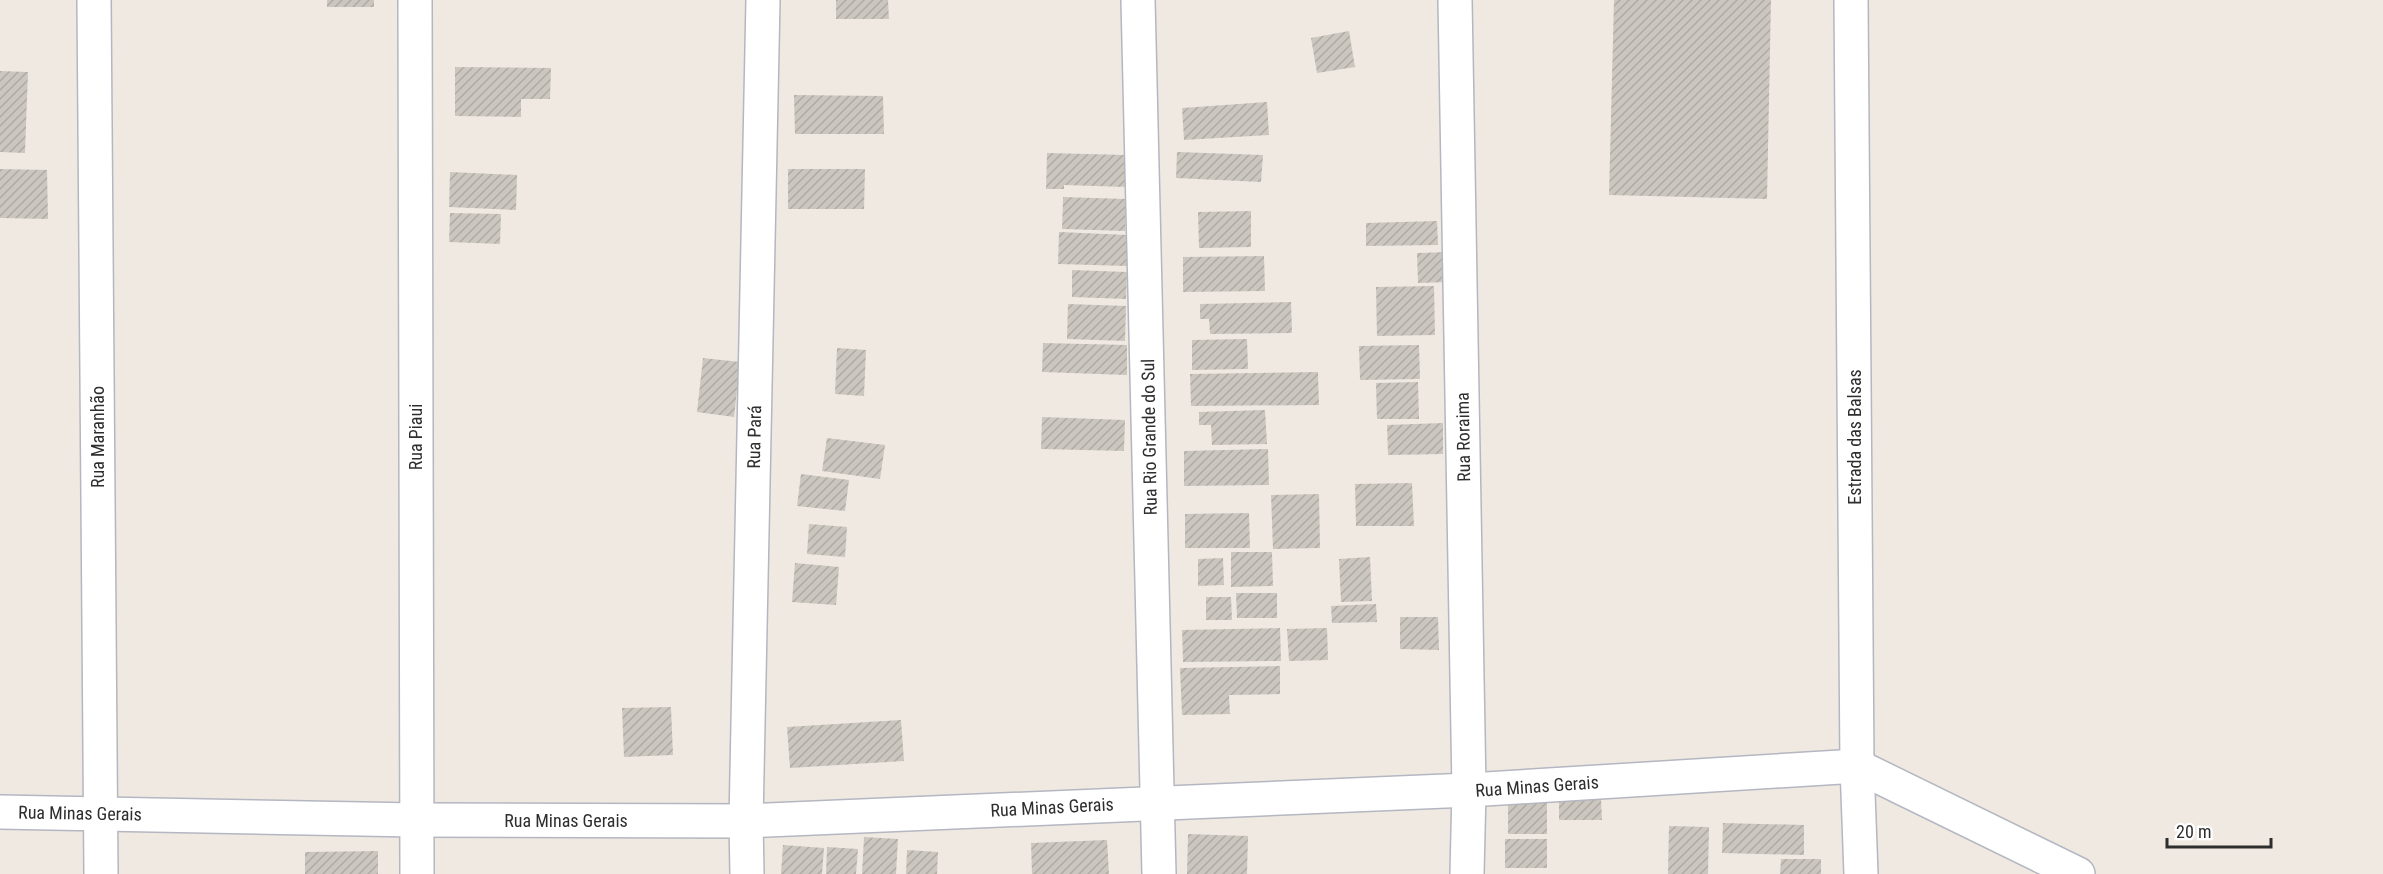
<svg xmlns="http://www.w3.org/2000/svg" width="2383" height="874" font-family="'Roboto Condensed',sans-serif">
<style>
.building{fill:url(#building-hatch)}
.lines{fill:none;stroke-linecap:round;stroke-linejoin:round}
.minor-casing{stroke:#b4b7c1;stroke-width:36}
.minor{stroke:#fff;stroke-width:33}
.labels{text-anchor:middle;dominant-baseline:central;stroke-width:6;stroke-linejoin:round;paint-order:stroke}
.street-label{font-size:18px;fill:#2e2e2e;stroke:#fff}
</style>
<defs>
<pattern id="building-hatch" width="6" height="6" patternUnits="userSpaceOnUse" patternTransform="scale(1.5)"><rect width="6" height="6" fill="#cbc7bf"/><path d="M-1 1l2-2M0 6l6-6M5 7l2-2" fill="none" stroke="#afaba4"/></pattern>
</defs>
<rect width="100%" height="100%" fill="#efe9e1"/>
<!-- building -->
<g class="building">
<rect x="327" y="0" width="47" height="7"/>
<path d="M836 0H888L889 19H836Z"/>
<path d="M1614 0H1771L1767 199 1609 195Z"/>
<path d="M1349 31 1355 67 1317 73 1311 38Z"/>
<path d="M455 67 551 68 550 99H521V117L455 116Z"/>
<path d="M0 71 28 72 25 153 0 152Z"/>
<path d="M794 95 883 96 884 134H795Z"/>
<path d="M1267 102 1269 135 1184 140 1182 108Z"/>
<path d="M1177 152 1263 155 1261 182 1176 178Z"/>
<path d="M1047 153 1126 155 1125 187 1064 185V189H1046Z"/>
<path d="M0 169 47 170 48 219 0 218Z"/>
<path d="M788 169H865L864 209H788Z"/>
<path d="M450 172 517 175 516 210 449 207Z"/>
<path d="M1063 197 1126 199 1125 231 1062 229Z"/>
<path d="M1251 211V247L1199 248 1198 212Z"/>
<path d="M450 213 501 214 500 244 449 242Z"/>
<path d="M1437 221 1438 245 1366 246V223Z"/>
<path d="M1059 232 1128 235 1127 266 1058 264Z"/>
<path d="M1448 252V282L1418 283 1417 253Z"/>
<path d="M1264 256 1265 291 1183 292V257Z"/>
<path d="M1072 270 1127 272 1126 299 1072 297Z"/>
<path d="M1434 286 1435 335 1377 336 1376 287Z"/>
<path d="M1291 302 1292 333 1210 334 1209 319H1200V304Z"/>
<path d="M1068 304 1126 306 1125 341 1067 339Z"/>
<path d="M1247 339 1248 369 1192 370V340Z"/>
<path d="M1043 343 1127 345V375L1042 372Z"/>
<path d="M1419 345 1420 379 1360 380 1359 346Z"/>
<path d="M837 348 866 350 864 396 835 394Z"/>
<path d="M703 358 740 362 734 417 697 412Z"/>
<path d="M1318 372 1319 405 1191 406 1190 374Z"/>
<path d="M1418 382 1419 419H1377L1376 383Z"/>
<path d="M1265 410 1267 444 1212 445 1211 425H1199V412Z"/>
<path d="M1042 417 1125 420 1124 451 1041 449Z"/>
<path d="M1443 423V454L1388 455 1387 425Z"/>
<path d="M827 438 885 445 880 479 822 471Z"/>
<path d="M1268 449 1269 485 1184 486V451Z"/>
<path d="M801 474 849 480 845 511 797 506Z"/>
<path d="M1412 483 1414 526H1356L1355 484Z"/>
<path d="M1319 494 1320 548 1273 549 1271 495Z"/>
<path d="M1249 513 1250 548H1185V514Z"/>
<path d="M809 524 847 527 845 557 807 554Z"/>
<path d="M1231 552H1272L1273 586 1231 587Z"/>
<path d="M1370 557 1372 601 1341 602 1339 559Z"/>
<path d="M1223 558 1224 585 1198 586V559Z"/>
<path d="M795 563 839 567 836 605 792 602Z"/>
<path d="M1236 593H1277V618H1237Z"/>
<path d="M1206 597H1231L1232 620H1206Z"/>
<path d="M1376 604 1377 622 1332 623 1331 606Z"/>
<path d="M1400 617H1438L1439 650 1400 649Z"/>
<path d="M1280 628 1281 661 1183 662 1182 630Z"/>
<path d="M1327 628 1328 660 1289 661 1287 629Z"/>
<path d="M1280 666V694L1229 695 1230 714 1182 715 1180 668Z"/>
<path d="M671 707 673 755 624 757 622 708Z"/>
<path d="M901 720 904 761 790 768 787 727Z"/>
<path d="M1559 799H1601L1602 820H1559Z"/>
<rect x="1508" y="800" width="39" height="34"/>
<path d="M1723 823 1804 825V855L1722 853Z"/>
<path d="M1669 826 1709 827 1708 874H1668Z"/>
<path d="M1188 834 1248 836 1247 874H1187Z"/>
<path d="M864 837 898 839 896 874H862Z"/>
<rect x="1505" y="839" width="42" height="29"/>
<path d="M1107 840 1109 874H1032L1031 843Z"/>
<path d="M783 845 824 848 822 874H781Z"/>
<path d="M827 847 858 849 856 874H826Z"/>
<path d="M907 850 938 852 937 874H906Z"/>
<path d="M378 851V874H305V852Z"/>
<path d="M1781 859H1821V874H1780Z"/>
</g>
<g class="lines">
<!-- minor casing -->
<g class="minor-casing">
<g id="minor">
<path d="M94 0 101 874"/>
<path d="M415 0 417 874"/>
<path d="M1138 0 1159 874"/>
<path d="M1455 0 1469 790 1467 874"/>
<path d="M1851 0 1857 766 1861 874"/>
<path d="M0 812 415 820 746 821 1469 790 1857 766 2078 874"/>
<path d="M747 874 746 821 763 0"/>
</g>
</g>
<!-- minor -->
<use href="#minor" class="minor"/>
</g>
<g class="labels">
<!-- street labels -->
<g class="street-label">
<text transform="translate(97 437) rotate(-90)">Rua Maranhão</text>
<text transform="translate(415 437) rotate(-90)">Rua Piaui</text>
<text transform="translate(754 437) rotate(-89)">Rua Pará</text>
<text transform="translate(1149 437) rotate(-91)">Rua Rio Grande do Sul</text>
<text transform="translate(1463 437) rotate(-91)">Rua Roraima</text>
<text transform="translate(1854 437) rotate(-90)">Estrada das Balsas</text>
<text transform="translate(1537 786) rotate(-4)">Rua Minas Gerais</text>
<text transform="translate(1052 807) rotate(-3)">Rua Minas Gerais</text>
<text transform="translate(80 813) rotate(1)">Rua Minas Gerais</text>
<text x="566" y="820">Rua Minas Gerais</text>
</g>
</g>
<!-- scale -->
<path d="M2167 838v9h104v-9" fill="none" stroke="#2e2e2e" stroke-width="3"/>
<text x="2176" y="838" font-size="18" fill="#2e2e2e" stroke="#ffffff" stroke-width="4.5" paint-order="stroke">20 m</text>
</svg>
